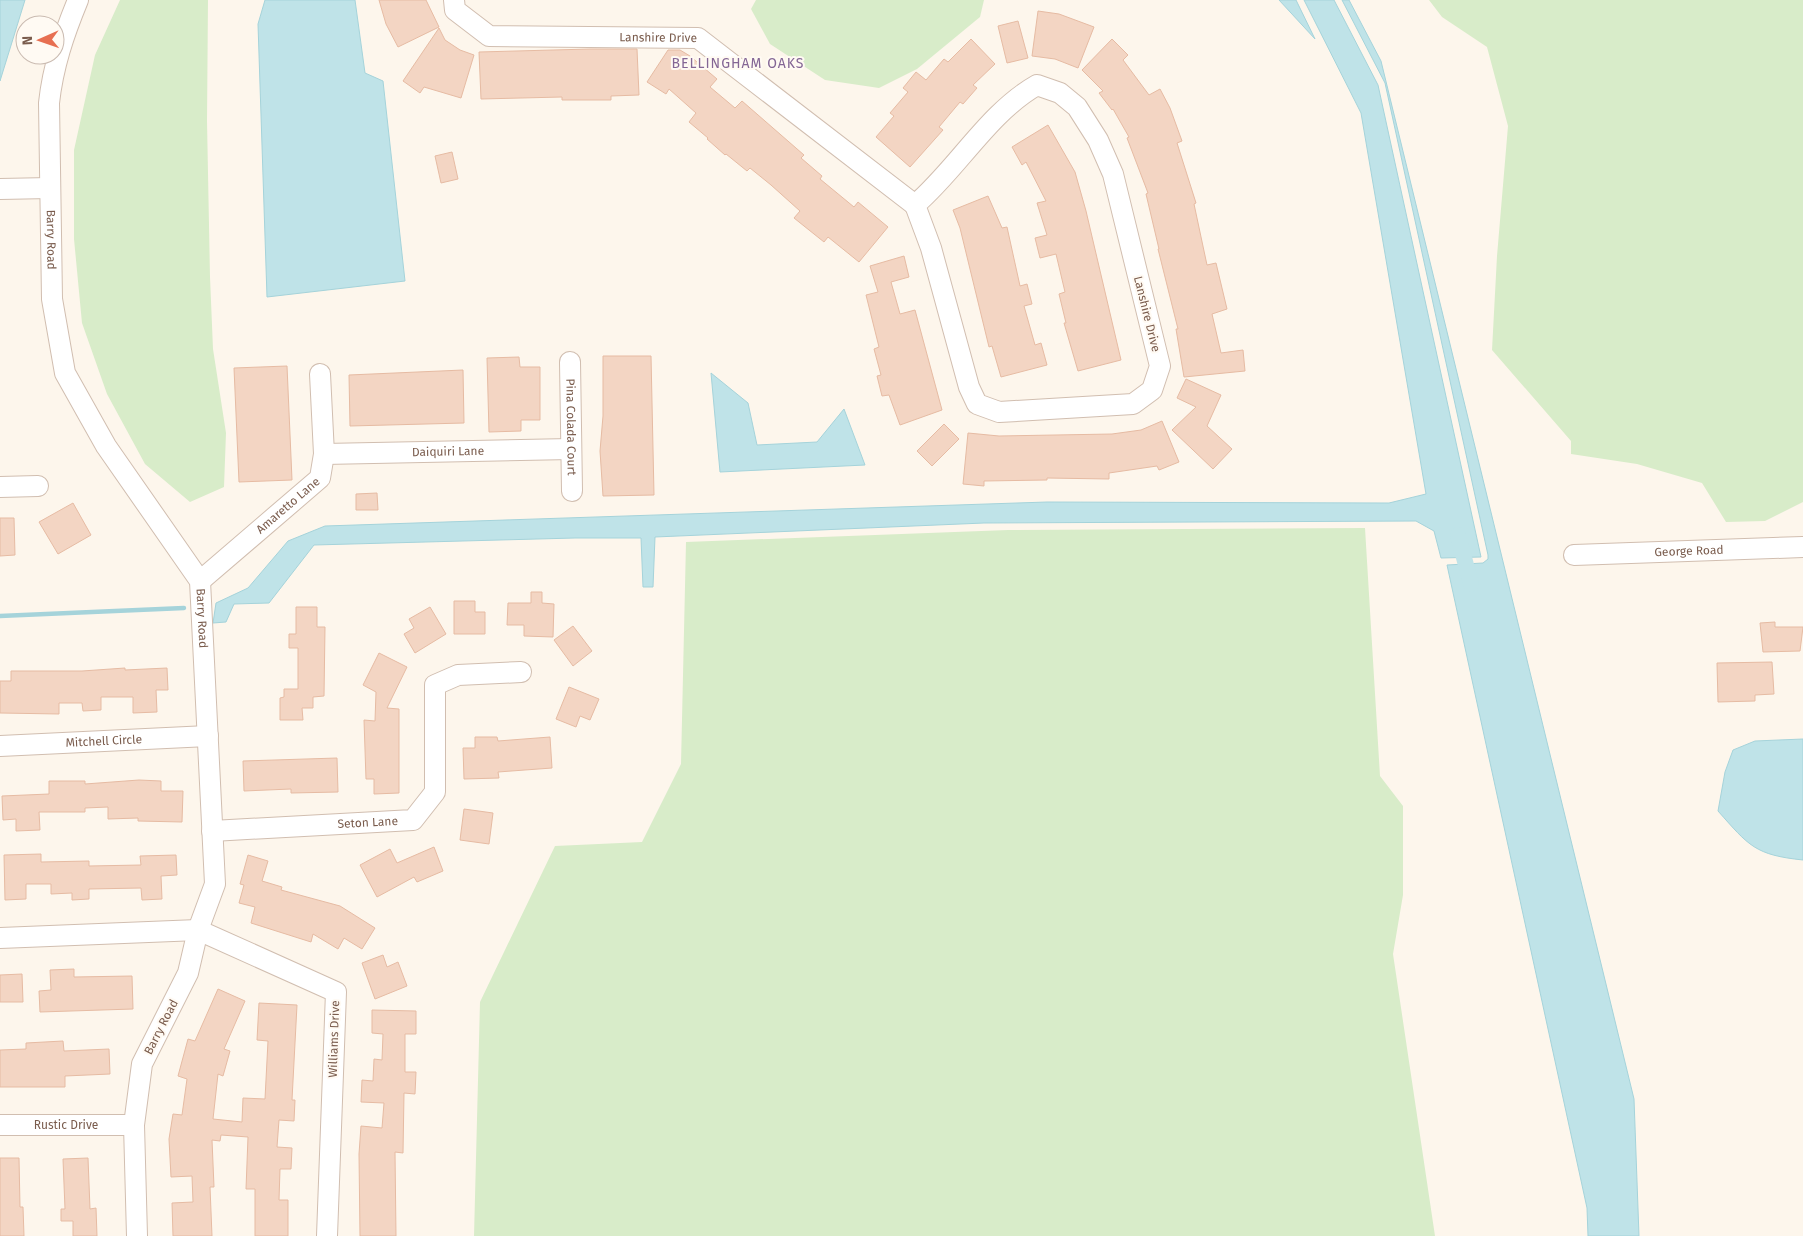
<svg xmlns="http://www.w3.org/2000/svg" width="1803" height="1236" font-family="'Fira Sans',sans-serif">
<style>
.green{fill:#d8ecc9}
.water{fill:#bfe3e8;stroke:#a5d3da}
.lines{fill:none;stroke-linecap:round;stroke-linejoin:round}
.stream{stroke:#a5d3da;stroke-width:4.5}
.canal{stroke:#bfe3e8;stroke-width:16}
.building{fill:#f3d5c3;stroke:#e6bba3}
.minor-casing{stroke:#d1beb0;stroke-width:22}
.minor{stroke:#fff;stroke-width:20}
.labels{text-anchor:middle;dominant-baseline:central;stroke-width:4;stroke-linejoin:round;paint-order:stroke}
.street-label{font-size:12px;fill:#7a5c4d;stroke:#fffaf3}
.neighbourhood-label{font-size:14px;letter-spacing:1px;fill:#846695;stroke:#fffaf3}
</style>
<rect width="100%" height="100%" fill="#fdf6ec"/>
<!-- green -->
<g class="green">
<path d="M120 0H208L207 121 210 277 213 349 226 433 224 487 190 502 145 464 107 394 82 323 74 239V150L95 55Z"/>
<path d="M756 0H984L980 17 917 69 879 88 825 80 770 44 751 9Z"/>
<path d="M1429 0H1803V502L1765 521 1726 522 1702 483 1637 464 1571 454V441L1492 350 1497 256 1508 126 1487 47 1442 17Z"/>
<path d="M1365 528 1380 776 1403 806V895L1393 954 1435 1236H474L480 1002 555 846 642 842 681 764 686 542 1008 530Z"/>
</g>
<!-- water -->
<g class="water">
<path d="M0 0H25L0 81Z"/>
<path d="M265 0H355L365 73 383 81 405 281 267 297 258 24Z"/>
<path d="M1279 0H1296L1315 39Z"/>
<path d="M1304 0H1334L1378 85 1481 557 1441 558 1434 531 1416 521 984 523 655 537 653 587H643L641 538H575L314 545 269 603 234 604 226 622 213 623 216 603 248 588 288 541 325 526 1047 502 1389 503 1426 494 1361 113Z"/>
<path d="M1342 0H1349L1381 61 1634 1099 1639 1236H1588L1587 1208 1447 565 1483 563 1488 559V555L1385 83Z"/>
<path d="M711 373 748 403 757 445 817 442 844 409 865 465 720 472Z"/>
<path d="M1803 739V860C1755 855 1749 846 1718 811L1725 772 1733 750 1755 741Z"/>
</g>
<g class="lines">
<!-- stream -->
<path class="stream" d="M0 616 184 608"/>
<!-- canal -->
<path class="canal" d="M1458 535 1471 584"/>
</g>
<!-- building -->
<g class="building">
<path d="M379 0H426L439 27 398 47 386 24Z"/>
<path d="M1038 11 1059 14 1094 27 1078 68 1055 59 1032 56Z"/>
<path d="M1018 21 1028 58 1007 63 998 26Z"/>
<path d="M439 28 445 40 460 50 474 55 461 98 424 87 420 93 403 81Z"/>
<path d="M971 39 995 64 973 85 977 88 963 104 960 102 939 127 943 130 910 167 876 137 894 116 890 113 908 92 903 88 916 72 926 80 944 59 948 62Z"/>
<path d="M1112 39 1128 55 1123 60 1149 95 1160 89 1170 108 1182 141 1177 143 1196 203 1194 204 1207 265 1216 263 1227 309 1212 314 1221 353 1243 350 1245 371 1184 377 1176 329H1178L1158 249H1159L1146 194 1148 193 1127 138 1129 137 1113 109 1112 110 1099 93 1103 91 1082 70Z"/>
<path d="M590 49H637L639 95 611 96V100H562V97L481 99 479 52Z"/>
<path d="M668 50H680L690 56 717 79 710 87 735 108 742 101 804 155 801 158 822 176 820 179 854 207 858 202 888 227 859 262 828 237 824 242 794 218 800 211 771 185 750 168 747 171 726 154 725 155 707 139 708 138 689 122 696 113 669 89 666 94 647 82Z"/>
<path d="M1048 125 1075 172 1086 211 1121 360 1078 371 1064 323H1066L1059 294 1065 292 1056 254 1040 258 1035 238 1047 235 1037 203 1046 201 1026 162 1022 165 1012 147Z"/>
<path d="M452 152 458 179 441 183 435 156Z"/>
<path d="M988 196 1002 228 1007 227 1020 286 1027 284 1032 304 1024 306 1035 345 1041 343 1047 365 1001 377 992 346 989 347 960 228 953 210Z"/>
<path d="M904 256 909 277 891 282 900 314 915 310 942 410 900 425 889 395 882 396 877 376 881 375 874 349 879 347 866 295 878 292 870 266Z"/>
<path d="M603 356H651L654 495 603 496 600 451 603 416Z"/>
<path d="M519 357 520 367H540V420H521V431L489 432 487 358Z"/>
<path d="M287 366 292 480 239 482 234 368Z"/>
<path d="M463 370 464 423 350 426 349 375Z"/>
<path d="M1186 379 1221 395 1207 426 1232 449 1213 469 1172 430 1196 407 1177 398Z"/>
<path d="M1162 421 1179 462 1159 470 1157 466 1109 473V479L1047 478V480L984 481V486L963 484 968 433 999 436 1112 434 1141 430Z"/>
<path d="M944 424 959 439 932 466 917 451Z"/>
<path d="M377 493 378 510H356V494Z"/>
<path d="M73 503 91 535 58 554 39 522Z"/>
<path d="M0 518H14L15 555 0 556Z"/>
<path d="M531 592H542V603L554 604 553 637 524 636V625H507L508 603H531Z"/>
<path d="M454 601H475V612H485V634H454Z"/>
<path d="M296 607H317V627H325L324 696 313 697V708H302L303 720H280V698L284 697V689H298V648H289V634H296Z"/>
<path d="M430 607 446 634 415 653 404 634 414 628 409 619Z"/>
<path d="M1775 622V627H1803L1800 651 1763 652 1760 623Z"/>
<path d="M573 626 592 651 573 666 554 640Z"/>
<path d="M379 653 407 667 387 708 399 709V793L374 794V779H366L364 720 375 721 376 692 363 685Z"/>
<path d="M1772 662 1774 694 1755 695V701L1718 702 1717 663Z"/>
<path d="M125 668V670L167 668 168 690H156L157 712 133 713V697H101V710L83 711 82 703H59V714L0 713V681H11V671H82Z"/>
<path d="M569 687 599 699 590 720 580 716 576 727 556 719Z"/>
<path d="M475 737H497L498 741 550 737 552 768 498 772 499 778 464 779 463 748H475Z"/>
<path d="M337 758 338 792 291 793V789L244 791 243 761Z"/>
<path d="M139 780 161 781V791H183L182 822 138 821V818L108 819V807L85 808V812H39L40 830 16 831V819L3 820 2 796 49 794V781H85V784Z"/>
<path d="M464 809 493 813 489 844 460 840Z"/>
<path d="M434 847 443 871 417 882 414 877 377 897 360 865 390 849 397 863Z"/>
<path d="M41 854V862L89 861V866L141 865 140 856 176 855 177 875 161 876 162 899 142 900 141 888 89 889V899L72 900V893L51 894V884H26V899L5 900 4 855Z"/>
<path d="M248 855 268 861 262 881 282 887 281 890 340 906 375 928 362 949 344 938 338 949 313 934 311 942 251 923 255 907 239 903 244 885 240 884Z"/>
<path d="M383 955 387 967 398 962 407 986 375 999 362 963Z"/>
<path d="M74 969V977L132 976 133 1009 40 1012 39 991 51 990 50 970Z"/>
<path d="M22 974 23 1002H0V975Z"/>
<path d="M218 989 245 1001 224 1049 230 1051 223 1076 218 1074 213 1119 242 1122 243 1098 265 1099 268 1041 257 1040 259 1003 297 1005 292 1100H295L294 1121 279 1120 277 1147 292 1148 291 1169H280L279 1200H288V1236H255V1189H246L248 1137 221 1135 220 1141 212 1140 214 1187H210L212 1236H173L172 1203 193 1202 192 1176 171 1177 169 1139 173 1114 182 1115 187 1079 178 1076 188 1039 195 1041Z"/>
<path d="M372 1010 416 1011V1034H405V1072H416L415 1094 404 1093 403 1153 395 1152 396 1236H360L359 1154 361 1126 382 1128 384 1103 361 1102 362 1080 373 1081 374 1059 382 1060 383 1034 372 1033Z"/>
<path d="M63 1041 64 1051 109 1049 110 1074 65 1076V1087H0V1050L26 1049V1043Z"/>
<path d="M0 1158H19L20 1207H23L24 1236H0Z"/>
<path d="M88 1158 90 1209 96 1208 97 1236H73V1221H61V1209H65L63 1159Z"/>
</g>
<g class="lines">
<!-- minor casing -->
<g class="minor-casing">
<g id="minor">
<path id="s1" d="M78 0C64 34 53 66 49 103L52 299 65 373 106 446 200 581 215 884 198 930 188 973 142 1064 134 1125 137 1236"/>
<path id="s2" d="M454 0 455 10 489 36 698 38 915 205"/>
<path d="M1037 85 1060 93 1077 107 1098 140 1113 174 1160 366 1152 390 1133 404 999 412 977 404 969 387 931 248 915 205C958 168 988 113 1037 85Z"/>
<path d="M0 189 50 188"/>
<path id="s3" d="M570 362 572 491"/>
<path id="s4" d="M324 454 571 449"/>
<path d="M0 487 38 486"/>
<path id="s5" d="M1574 555 1803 547"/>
<path id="s6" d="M200 581 320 478 324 454 320 374"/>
<path id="s7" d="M0 746 208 736"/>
<path id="s8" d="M212 831 413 820 435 792V685L458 675 521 672"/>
<path d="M0 938 198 930 336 992 327 1236"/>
<path id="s9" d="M0 1125H134"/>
</g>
</g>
<!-- minor -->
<use href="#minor" class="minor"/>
</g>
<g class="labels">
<!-- street labels -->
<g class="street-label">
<text stroke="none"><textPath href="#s2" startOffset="222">Lanshire Drive</textPath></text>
<text stroke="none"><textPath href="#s1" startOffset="244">Barry Road</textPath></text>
<text transform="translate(1147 314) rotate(76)">Lanshire Drive</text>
<text stroke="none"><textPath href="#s3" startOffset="65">Pina Colada Court</textPath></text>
<text stroke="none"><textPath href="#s4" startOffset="124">Daiquiri Lane</textPath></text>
<text stroke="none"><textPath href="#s6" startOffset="116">Amaretto Lane</textPath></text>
<text stroke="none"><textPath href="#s5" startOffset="115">George Road</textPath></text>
<text stroke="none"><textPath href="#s1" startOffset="664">Barry Road</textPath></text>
<text stroke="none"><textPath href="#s7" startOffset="104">Mitchell Circle</textPath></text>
<text stroke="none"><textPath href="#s8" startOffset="156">Seton Lane</textPath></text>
<text transform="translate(161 1027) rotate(-63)">Barry Road</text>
<text transform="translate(334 1039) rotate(-88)">Williams Drive</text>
<text stroke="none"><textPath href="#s9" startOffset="66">Rustic Drive</textPath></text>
</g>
<!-- neighbourhood labels -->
<g class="neighbourhood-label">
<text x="738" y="63">BELLINGHAM OAKS</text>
</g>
</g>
<!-- north arrow -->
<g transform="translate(40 40) rotate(268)"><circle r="24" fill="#fffaf3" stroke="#cabbb1"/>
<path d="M0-4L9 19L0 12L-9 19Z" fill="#e76f51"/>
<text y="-8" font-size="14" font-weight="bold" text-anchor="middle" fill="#7a5c4d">N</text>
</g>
</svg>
